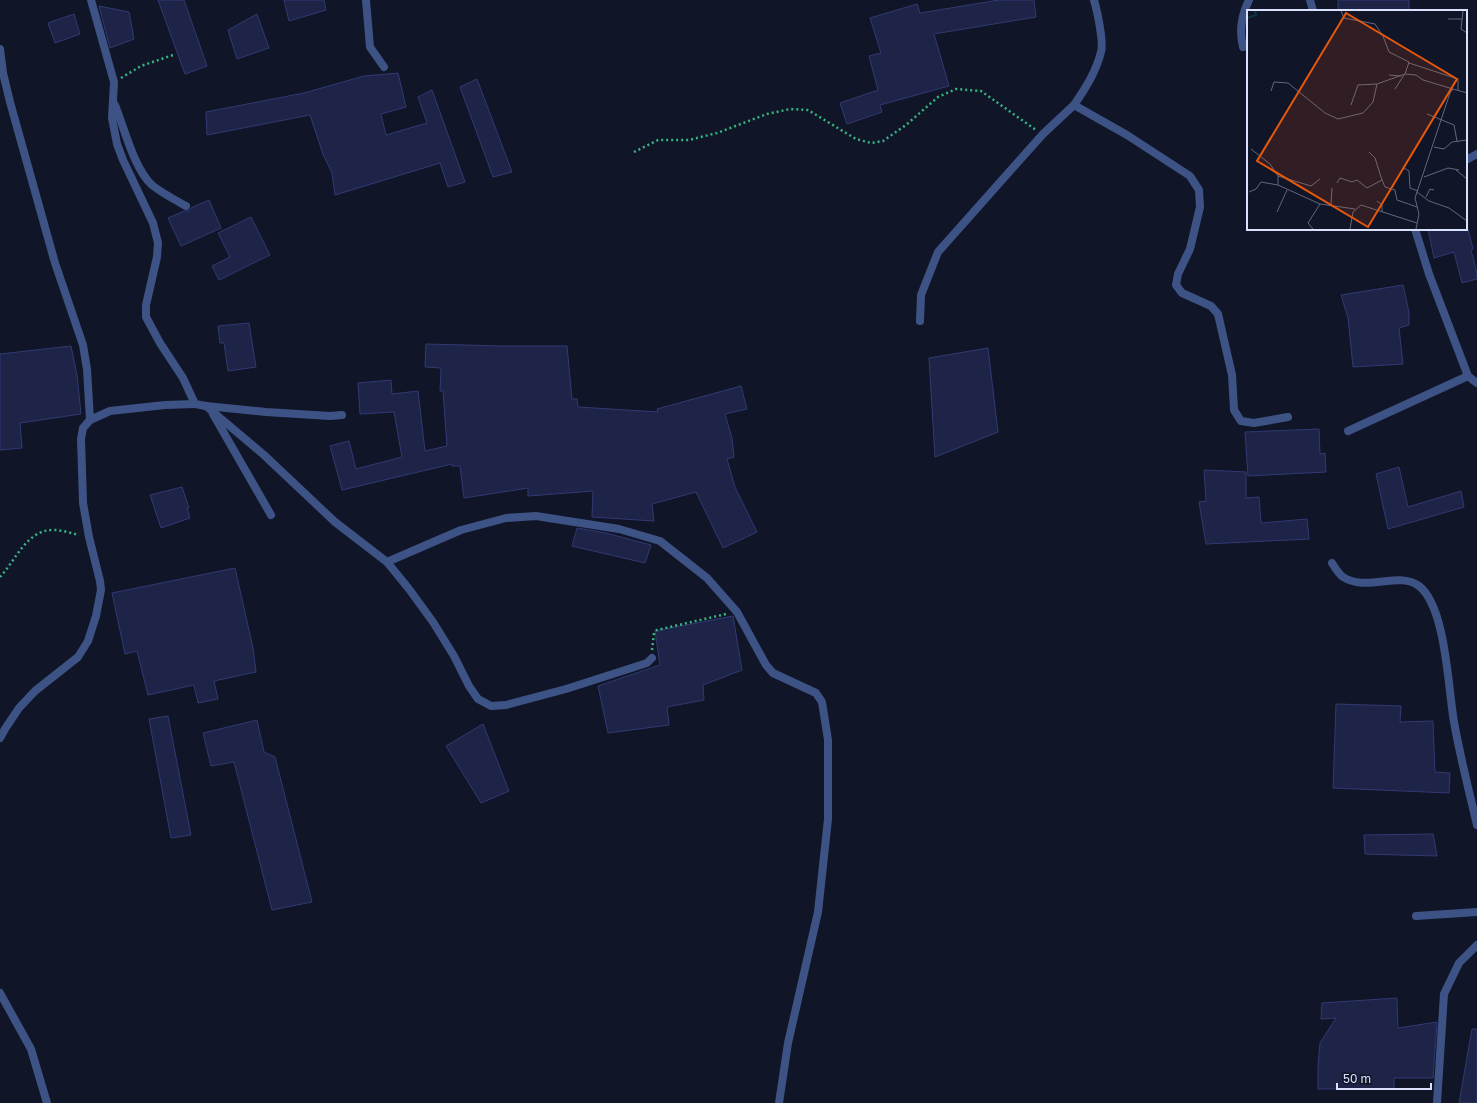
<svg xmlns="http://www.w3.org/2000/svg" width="1477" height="1103" font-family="'Golos Text',sans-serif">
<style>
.building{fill:#1e2348;stroke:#313a73}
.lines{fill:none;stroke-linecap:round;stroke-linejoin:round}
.path{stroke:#35b683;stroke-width:2.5;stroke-dasharray:2 3;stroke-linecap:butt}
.street{stroke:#3e5385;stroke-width:8}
.inset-river{fill:none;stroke:#0d3445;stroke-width:2}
.inset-road{fill:none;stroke:#61677e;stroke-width:1}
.view{fill:#e8590c;fill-opacity:0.15;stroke:#e8590c;stroke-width:2}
.inset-edge{fill:none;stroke:#d9e1fe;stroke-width:2}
</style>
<rect width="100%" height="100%" fill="#111528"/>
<!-- building -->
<g class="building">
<path d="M158 0H184L207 66 185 74Z"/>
<path d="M284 0H324L326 10 289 21Z"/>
<path d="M999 0H1034L1036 17 934 34 949 86 880 105 882 112 847 124 840 103 878 90 869 56 881 53 870 18 917 4 920 13Z"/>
<rect x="1338" y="0" width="71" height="11"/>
<path d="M99 6 129 12 134 39 110 48Z"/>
<path d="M74 14 80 34 55 43 48 23Z"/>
<path d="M257 14 269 48 237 59 228 30Z"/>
<path d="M398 73 406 107 381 114 386 135 427 123 418 97 432 90 465 182 448 187 440 163 335 195 332 173 323 154 310 115 207 135 206 112 304 93 364 76Z"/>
<path d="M477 79 512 172 493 177 460 87Z"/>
<path d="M209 200 221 228 181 246 168 218 184 211H189L191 208Z"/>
<path d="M251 217 270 255 219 280 212 266 230 257 218 233Z"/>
<path d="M1428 229H1468L1473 249 1471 250 1477 273V279L1462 283 1454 252 1434 258Z"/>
<path d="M1403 285 1409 312V325L1399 328 1403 364 1353 367 1348 318 1341 295Z"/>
<path d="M249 323 256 367 228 371 224 343H220L218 326Z"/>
<path d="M426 344 501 346H567L572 399H577L578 407 658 412 657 409 741 386 747 409 725 414 732 438 734 457 727 459 735 487 757 532 723 548 696 492 652 504 654 521 592 517 593 491 528 496V488L464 498 460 466H452V464L342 490 330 446 349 441 356 469 402 457 394 412 360 414 358 383 391 380 392 394 418 391 425 451 447 446 443 391H440L441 368 425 367Z"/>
<path d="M71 346 77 375 81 414 20 423 22 448 0 450V354Z"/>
<path d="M988 348 998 432 935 457 929 358Z"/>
<path d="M1319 429 1320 454 1325 453 1326 472 1248 476 1245 432Z"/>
<path d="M1399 467 1408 507 1461 491 1464 507 1388 529 1376 474Z"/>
<path d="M1204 470 1246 472V498L1259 497 1261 523 1307 519 1309 539 1206 544 1199 502 1206 501Z"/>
<path d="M182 487 189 508H187L190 518 161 528 150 495Z"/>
<path d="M577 528 606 533 651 545 645 563 572 546Z"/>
<path d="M235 568 253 648 256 672 214 681 218 699 198 703 194 685 148 695 137 651 125 654 112 593Z"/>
<path d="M733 616 742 670 703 685 704 700 667 707 669 725 608 733 598 686 660 665 655 631Z"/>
<path d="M1336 704 1401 706 1400 722 1433 721 1435 772 1450 773 1449 793 1333 788Z"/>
<path d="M168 716 191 835 171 838 149 719Z"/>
<path d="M257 720 264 752 275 757 312 902 272 910 234 762 211 766 203 733Z"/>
<path d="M483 724 509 791 481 803 446 746Z"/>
<path d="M1433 834 1437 856 1365 854 1364 835Z"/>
<path d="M1397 998 1398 1028 1437 1022 1433 1078H1394V1089H1318V1066L1320 1043 1336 1018 1321 1019 1322 1003Z"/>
<path d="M1472 1029H1477V1103H1459Z"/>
</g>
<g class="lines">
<!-- path -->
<g class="path">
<path d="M121 78 141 66 173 55"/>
<path d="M634 152 658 140H689L717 133 767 114 790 109 808 110 856 139 871 143 883 141 906 125 938 97 956 89 981 91 1036 130"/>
<path d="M0 577C16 560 27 529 54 530 62 530 71 533 79 535"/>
<path d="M652 650 654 633 657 630 726 614"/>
</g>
<!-- street -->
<g class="street">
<path d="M91 0 114 82 112 118 117 144 123 160 153 223 158 243 157 257 146 305V317L160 343 183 378 195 404 206 406 264 455 335 522 387 562 409 589 433 622 454 656 469 686 478 699 491 706 506 705 566 689 647 663 652 658"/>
<path d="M366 0 370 47 384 67"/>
<path d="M1094 0C1097 10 1104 43 1101 52 1096 72 1085 89 1074 105L1127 135 1190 176 1199 190 1200 207 1190 249 1178 274 1176 285 1182 293 1211 306 1218 314 1232 375 1234 410 1241 421 1254 423 1288 417"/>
<path d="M1310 0 1313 11"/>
<path d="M1243 47C1239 31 1242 14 1249 0"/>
<path d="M0 49 3 73 10 102 55 263 83 345 87 369 90 420"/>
<path d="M115 105C124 127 134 169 152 185 162 193 175 200 186 206"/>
<path d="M1466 160 1477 154"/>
<path d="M1415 229 1429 274 1468 376 1477 383"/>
<path d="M920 321 921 295 938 252 1043 134 1074 105"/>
<path d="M206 406 266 412 330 416 342 415"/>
<path d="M213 414 271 515"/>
<path d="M1348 431 1468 376"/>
<path d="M387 562 461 530 506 518 536 516 619 529 660 541 707 578 737 612 766 665 773 673 816 693 822 702 828 740V819L818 912 788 1043 779 1103"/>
<path d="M1332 563C1335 568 1339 574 1343 577 1366 592 1400 571 1419 586 1446 607 1448 688 1454 722 1460 756 1469 791 1477 825"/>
<path d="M0 738 5 729 19 708 35 691 78 657 88 641 96 616 101 590 100 581 89 537 83 503 81 439 83 428 90 420 110 411 165 405 195 404"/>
<path d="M1416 916 1477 912"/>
<path d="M0 993 31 1049 47 1103"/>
<path d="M1437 1103 1444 994 1459 963 1477 945"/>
</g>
</g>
<!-- overview -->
<g transform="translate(1247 10)">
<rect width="220" height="220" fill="#111528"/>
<path class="inset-river" d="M0 8 9 5 8 1"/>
<path class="inset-road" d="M94 1 97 8 128 14 136 26 142 42 162 52 158 64M216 1 214 19 220 23M201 9H215M162 53 211 69V80M142 65 154 66M148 79 157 65M24 81 27 72 41 73 78 103 91 109 116 103 126 92 130 74M104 95 111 75 130 74 158 64 169 65 176 70 206 79M180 104 207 115 210 131M187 137 197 139 205 132 220 130M4 139 23 154 31 166 64 176 73 169M122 142 128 148 135 170M157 158 162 161 163 178 171 181M209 160 220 169M177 167 201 158 212 160M90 173 93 168 105 172 110 170 120 178 135 170 138 177 148 180 150 190 170 197M31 175 73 194 108 199M2 182 9 179 14 172 31 175V166M170 182 182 191 202 198 220 211M179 187 183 179 187 180M130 191 135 195V202M84 194 85 178M30 202 40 180M66 219 61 213 73 194M103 219 106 202 114 195 170 213M169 219 172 204 168 188 203 83 206 79 220 83"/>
<path class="view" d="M99 3 210 69 121 217 10 151Z"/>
<rect width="220" height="220" class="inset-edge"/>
</g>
<!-- scale -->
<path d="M1337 1083v6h94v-6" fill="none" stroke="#d9e1fe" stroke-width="2"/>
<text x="1343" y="1083" font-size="12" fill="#d9e1fe" stroke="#111528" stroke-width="3" paint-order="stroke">50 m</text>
</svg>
